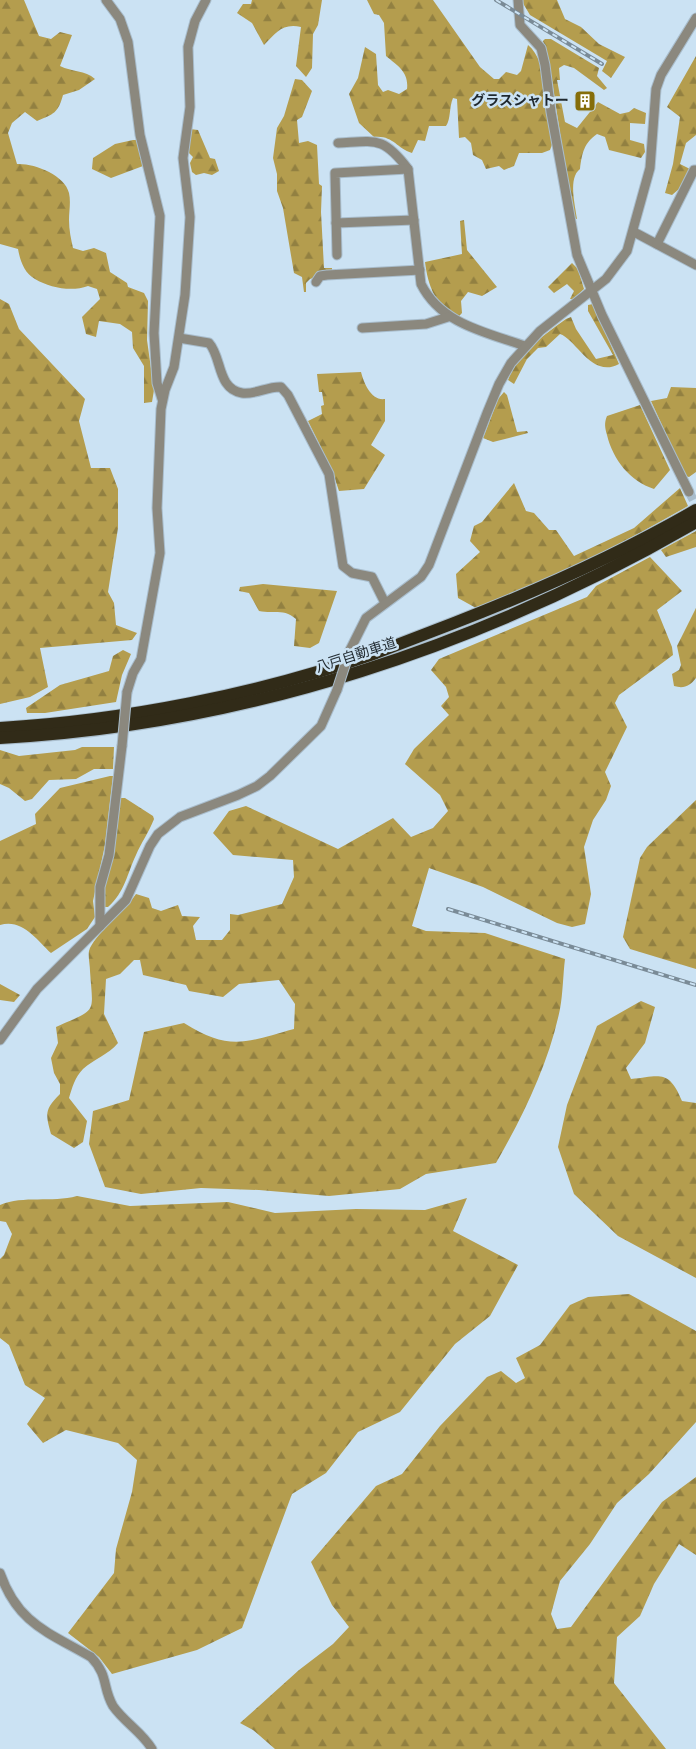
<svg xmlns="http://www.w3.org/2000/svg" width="696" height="1749" font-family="Overpass,'Noto Sans JP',sans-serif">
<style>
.forest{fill:url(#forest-firs)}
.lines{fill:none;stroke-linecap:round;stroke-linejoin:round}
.minor-tunnel{stroke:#a9bdcc;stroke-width:9;stroke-dasharray:9 4.5;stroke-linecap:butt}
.minor-casing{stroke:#a9bdcc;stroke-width:11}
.highway-casing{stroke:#a9bdcc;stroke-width:14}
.minor{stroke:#8b887e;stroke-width:9}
.highway{stroke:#312b18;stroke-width:12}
.rail-casing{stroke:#7a8b97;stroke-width:4}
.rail{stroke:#cbe2f3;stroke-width:2;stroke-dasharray:5.5;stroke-linecap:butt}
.minor-bridge-casing{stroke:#a9bdcc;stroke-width:11;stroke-linecap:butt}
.minor-bridge{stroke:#8b887e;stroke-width:9}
.labels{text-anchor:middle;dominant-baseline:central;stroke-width:5;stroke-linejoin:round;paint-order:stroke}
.poi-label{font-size:14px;font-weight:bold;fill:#1f282e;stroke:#cbe2f3;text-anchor:end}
.street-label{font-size:14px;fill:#1f282e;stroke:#cbe2f3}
</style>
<defs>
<pattern id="forest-firs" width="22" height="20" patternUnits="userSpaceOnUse" patternTransform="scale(1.25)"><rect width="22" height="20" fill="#b49d4e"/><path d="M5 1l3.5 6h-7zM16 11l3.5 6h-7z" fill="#928041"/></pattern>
</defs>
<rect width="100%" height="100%" fill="#cbe2f3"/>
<!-- forest -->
<g class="forest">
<path d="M0 0H24L39 36 51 39 60 32 72 35 60 66C72 72 85 70 95 79L79 90 63 95C58 113 54 114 37 121L25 112 12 123 8 133 17 164C34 163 65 175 69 193 71 202 69 211 69 220 69 230 71 239 73 248L83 251 94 248 106 253 110 272 127 283 128 287 144 293 148 301 147 340 154 390 152 402 144 403V366L133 348 132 332 120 324 99 321 96 337 86 334 82 317 100 299 97 289 88 286C72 292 50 288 35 279 24 273 20 260 18 249L0 244Z"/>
<path d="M252 0H322L318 25 313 34 312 68 306 77 296 66 301 27C282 23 276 33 264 45L252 23 237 13 243 4H251Z"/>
<path d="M367 0H433L480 67 494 79H499L506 72 517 75 521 71 528 45C549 62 549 115 553 142L550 150 542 153H519L514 166 504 170 499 166 486 169 482 160 473 155 471 143 465 137 459 138 457 99 453 98C449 107 451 119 446 126H429L425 141 418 140 412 153C396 148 393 135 374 137L359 123 349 94 358 78 365 47 376 54 378 85 383 92 388 90 399 94 407 89C409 72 398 66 386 56L384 23 379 15 374 14Z"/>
<path d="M521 0H557L565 19 581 27 599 44 625 57 611 78 602 71 607 61 530 15Z"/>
<path d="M545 39H551L599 68 597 76 607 88 604 90 574 68 564 65 559 68 560 80H557L565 122 577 128 598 102 620 114 629 112 634 108 646 113 645 124 630 123V140L644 144 645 152 641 158 609 150 605 137 597 134C584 143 582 153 580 169 568 178 575 204 577 219L573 218 549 61 543 41Z"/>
<path d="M696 56V135L686 143 680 164 690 169 679 189 672 195 665 193 673 164 680 117 667 107Z"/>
<path d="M295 79 302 80 312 91 302 117 297 120 299 143 308 141 317 145 319 184 322 186 321 212 324 268H332V271L310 279 306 283V292H304L302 277 294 273 283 208 277 191V174L273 158 277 128 284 116Z"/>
<path d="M190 129 198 130 210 158 215 159 219 171 212 175 204 173 196 175 192 172 190 163 193 157 188 152Z"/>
<path d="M133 140H138L143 166 111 178 92 169 93 158 115 144Z"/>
<path d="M464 220 467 250 497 287 482 296 468 292 461 301 462 313 457 318C435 305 428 286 425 262L462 254 460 221Z"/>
<path d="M572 263 578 269 584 289 573 299H570L574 291 567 284 554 293 548 287Z"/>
<path d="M0 299 9 304 19 329 85 399 79 421 91 468H110L118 489V528L108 592 114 603 116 625 137 633 132 640 40 648 48 687 30 697 0 704Z"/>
<path d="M593 304 619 364C592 379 576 339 560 334L546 347 538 348 527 359 514 384 508 380C518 353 544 335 566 319L571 317 576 329 596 359 613 355 588 311V305Z"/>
<path d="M361 372C364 383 371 401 385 399V421L371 445 385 455 364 489 339 491 332 470 308 421 322 414 321 406 324 405 322 392H319L317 374Z"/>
<path d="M671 387 696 388V472L689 477 685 476 651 401 667 398Z"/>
<path d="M504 392 507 395 517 432 527 431 528 433 493 442 483 438 498 399Z"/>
<path d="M640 405 670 470 654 489C630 481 613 460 607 435 605 428 604 423 607 416Z"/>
<path d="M514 483 526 511 534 513 549 530H556L574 556 634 528 680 488 688 506C620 545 549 581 476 608L458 598 456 574 480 552 470 541 474 526 482 522Z"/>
<path d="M696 531V547L666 557 661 550Z"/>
<path d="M650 557 682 591 657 610 672 647 673 655 619 695 615 703 627 727 605 772 611 786 606 800 593 820 584 847 591 894 585 924 572 927 557 923 483 887 429 868 412 926 426 931 485 933 565 959C563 975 563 993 560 1009 549 1063 523 1116 496 1163L426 1174 400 1189 329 1196 259 1190 201 1188 141 1194 105 1187 89 1144 93 1111 129 1100 144 1032 184 1023C230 1052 246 1042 294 1029L295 1004 279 980 239 984 223 997 189 991 186 985 143 975 140 960H134L120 974 106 979 104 1014 118 1043C108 1055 94 1059 83 1069 75 1077 72 1088 69 1098L87 1121 83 1142 74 1148 51 1134C45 1113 45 1109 60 1094V1084L54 1073 51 1058 58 1043 56 1027C98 1008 93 1015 90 971 90 965 88 957 89 951 93 936 126 910 136 894L149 898 152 908 161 911 178 905 182 916 200 917 193 926 196 940H222L230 930V914L238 915 282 904 294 877 293 860 233 855 213 833 229 811 246 806 338 849 393 818 411 837 433 828 448 811 440 795 405 764 414 749 449 715 441 706 449 697 446 687 431 670 439 659 587 597 596 586Z"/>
<path d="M263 584 337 591 319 643 310 648 294 646 296 619C284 608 273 614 259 611L249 593 239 591 240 587Z"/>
<path d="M696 608V678C690 686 684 689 674 686L672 674 679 670 681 665 677 646Z"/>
<path d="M123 650 131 654 122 675 116 702 45 713H27L26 708 60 685 109 671 113 656Z"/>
<path d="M82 747H114L113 769H94L76 779 49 780 32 799 25 801 9 788 0 784V750L19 756 75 750Z"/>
<path d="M110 776H113L105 845 93 901 95 917 87 929 51 953C37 940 22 918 0 925V841L36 824 35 814 60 788Z"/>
<path d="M121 798H125L153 816 154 819C149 832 141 843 136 855 127 874 125 892 108 907H104L102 889Z"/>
<path d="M696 800V969L630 949 623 937 640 858 647 847Z"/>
<path d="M0 984 20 995 14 1002 0 1000Z"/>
<path d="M641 1001 655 1007 645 1043 626 1068 631 1079C660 1076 669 1069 682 1101L696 1103V1278L618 1236 574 1194 558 1147 567 1105 597 1026Z"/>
<path d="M77 1196 130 1206 228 1202 275 1213 356 1209 425 1210 467 1198 453 1231 518 1265 490 1316 455 1344 400 1412 358 1432 326 1473 292 1494 242 1628 197 1650 112 1674 99 1657 68 1633 114 1573 116 1549 132 1492 137 1460 118 1443 66 1430 43 1443 27 1424 45 1398 25 1385 9 1345 0 1338V1259L4 1255 12 1234 6 1222 0 1221V1205C24 1195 51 1203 77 1196Z"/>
<path d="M629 1294 696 1331V1422L649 1474 617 1503 590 1544 560 1581 551 1614 557 1629 571 1627 662 1502 696 1477V1555L679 1544 654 1584 640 1616 617 1637 614 1683 666 1749H275L253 1730 240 1723 299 1670 333 1644 349 1627 332 1605 311 1562 376 1486 402 1474 440 1426 487 1377 501 1371 516 1383 525 1378 516 1358 540 1345 570 1305 588 1297Z"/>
</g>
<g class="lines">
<!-- minor-tunnel -->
<path class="minor-tunnel" d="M689 492 696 505"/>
<!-- minor casing -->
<g class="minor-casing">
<g id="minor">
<path d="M106 0 120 19 128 42 140 135 160 216 154 333 157 383 162 399"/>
<path d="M518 0 520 25 541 48 545 65 551 112 577 255 602 315 689 492"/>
<path d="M338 143C376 141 383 136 408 169L421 284C441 324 485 332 525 346"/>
<path d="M336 223 414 220"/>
<path d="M634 232 696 265"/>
<path d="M657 244 694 170H696"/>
<path d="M337 255 335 173 408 169"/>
<path d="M316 282 320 276 327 275 420 270"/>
<path d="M362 328 426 324 448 317"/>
<path d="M179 338 209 343C222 357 217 389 242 393 255 395 268 386 281 387L288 395 329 474 343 566 352 573 372 577 385 603"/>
<path d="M350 650 366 618 421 577 429 565 487 413 499 384 511 363 540 331 606 279 627 251 650 168 656 89 661 75 696 18"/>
<path d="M127 692 133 673 141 659 160 553 157 508 161 409 165 390 174 367 185 295 190 217 183 158 190 107 188 47 195 21 206 0"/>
<path d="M100 926V887L109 855 122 746"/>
<path d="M0 1040 37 989 126 900 150 846 158 834 180 817 238 795 257 786 270 776 321 726 337 690"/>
<path d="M0 1573C18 1624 48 1632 91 1657 109 1676 102 1687 113 1706 124 1722 142 1732 152 1749"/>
</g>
</g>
<!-- highway casing -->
<g class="highway-casing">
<g id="highway">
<path d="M0 728C123 721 260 694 376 653 402 643 428 633 454 623 537 591 618 555 696 510"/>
<path d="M0 738C246 725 484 645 696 522"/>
</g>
</g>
<!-- minor -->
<use href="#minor" class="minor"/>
<!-- highway -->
<use href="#highway" class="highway"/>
<!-- rail casing -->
<g class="rail-casing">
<g id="rail">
<path d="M496 0 602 64"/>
<path d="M448 909 696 985"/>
</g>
</g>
<!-- rail -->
<use href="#rail" class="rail"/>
<!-- minor-bridge casing -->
<g class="minor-bridge-casing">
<g id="minor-bridge">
<path d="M337 690 350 650"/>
<path d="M122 746 127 692"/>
</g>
</g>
<!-- minor-bridge -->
<use href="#minor-bridge" class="minor-bridge"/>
</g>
<!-- icons -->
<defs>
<g id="building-square" transform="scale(1.125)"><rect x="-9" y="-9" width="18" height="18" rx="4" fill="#856d0a" stroke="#cbe2f3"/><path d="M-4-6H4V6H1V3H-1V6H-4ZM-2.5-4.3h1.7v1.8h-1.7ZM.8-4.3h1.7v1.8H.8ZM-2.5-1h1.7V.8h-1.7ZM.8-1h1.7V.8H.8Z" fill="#fff"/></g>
</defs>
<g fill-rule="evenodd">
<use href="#building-square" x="585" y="101"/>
</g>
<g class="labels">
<!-- poi labels -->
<g class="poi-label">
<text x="569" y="101">グラスシャトー</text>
</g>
<!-- street labels -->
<g class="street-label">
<text transform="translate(356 656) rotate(-18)">八戸自動車道</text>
</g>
</g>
</svg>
